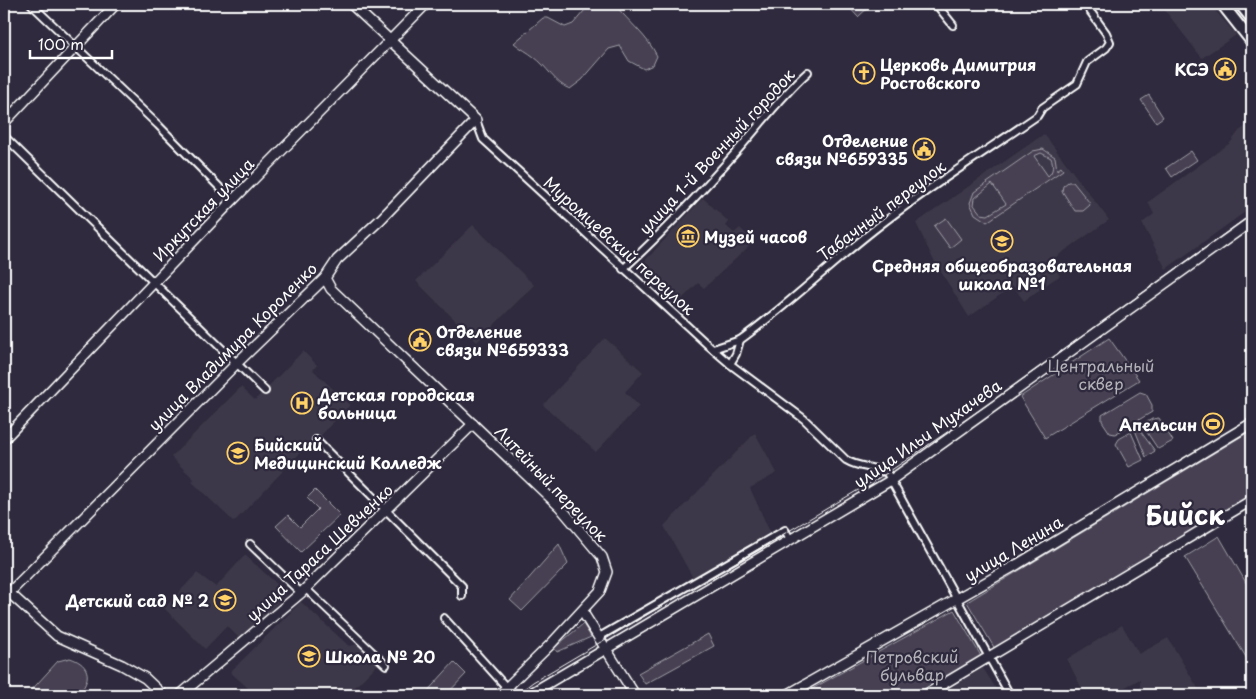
<svg xmlns="http://www.w3.org/2000/svg" width="1256" height="699" font-family="'Playpen Sans',sans-serif">
<style>
.built{fill:#3c3749}
.green{fill:#464152;stroke:#a2a0a8;fill-rule:evenodd}
.lines{fill:none;stroke-linecap:round;stroke-linejoin:round}
.street-casing{stroke:#fff;stroke-width:10}
.secondary-casing{stroke:#fff;stroke-width:12}
.primary-casing{stroke:#fff;stroke-width:14}
.street{stroke:#2f2a3d;stroke-width:6}
.secondary{stroke:#2f2a3d;stroke-width:9}
.primary{stroke:#2f2a3d;stroke-width:10}
.tram{stroke:#fff;stroke-width:1}
.labels{text-anchor:middle;dominant-baseline:central;stroke-width:4.5;stroke-linejoin:round;paint-order:stroke}
.poi-label{font-size:16px;font-weight:bold;fill:#fff;stroke:#2f2a3d;text-anchor:start}
.street-label{font-size:16px;fill:#fff;stroke:#2f2a3d}
.park-label{font-size:16px;fill:#b5b3ba;stroke:#2f2a3d}
.town-label{font-size:26px;font-weight:bold;fill:#fff;stroke:#2f2a3d}
</style>
<rect width="100%" height="100%" fill="#2f2a3d"/>
<filter id="ink" filterUnits="userSpaceOnUse"><feTurbulence type="fractalNoise" baseFrequency=".02" numOctaves="2"/><feDisplacementMap in="SourceGraphic" scale="10" xChannelSelector="R" yChannelSelector="G"/><feConvolveMatrix kernelMatrix="1 2 1 2 8 2 1 2 1" color-interpolation-filters="sRGB"/></filter>
<g filter="url(#ink)">
<!-- built -->
<g class="built">
<path d="M1160 4H1210L1236 35 1202 58Z"/>
<path d="M1252 122V207L1166 269 1142 223 1154 214 1148 202 1230 143 1239 131Z"/>
<path d="M1044 134 1109 220 1050 261 1060 276 1053 280 1024 301 1013 286 969 317 933 259 916 223Z"/>
<path d="M703 198 729 222 726 226 734 233 740 228 754 242 704 288 698 283 681 300 643 263Z"/>
<path d="M473 225 534 285 477 342 416 281Z"/>
<path d="M605 338 643 372 625 392 639 406 596 452 543 405Z"/>
<path d="M303 351 317 365 313 370 350 405 306 451 304 449 234 522 192 482 194 479 171 457 241 387 255 400Z"/>
<path d="M755 433 777 473 750 488 770 532 693 578 664 526Z"/>
<path d="M245 555 287 593 242 641 227 626 205 649 164 608 197 573 216 587Z"/>
<path d="M301 602 349 646 358 644 379 663 347 695H256L230 672Z"/>
<path d="M1122 625 1139 654 1168 638 1202 695H1140V679L1111 695H1085L1067 659Z"/>
<path d="M983 668 1000 695H939Z"/>
</g>
<!-- green -->
<g class="green">
<path d="M590 4H613L616 6C629 22 648 37 657 56L653 65 644 69 629 61 620 46 609 49 582 80 570 89C555 84 547 66 534 57 528 52 521 49 514 43L543 18H548L565 27 573 24Z"/>
<path d="M846 4H872L858 17Z"/>
<path d="M1149 95 1163 117 1156 122 1141 100Z"/>
<path d="M1043 149 1055 157 1057 170 1061 167 1063 170 987 222 975 214 970 203 974 192 1033 151ZM1041 153 1051 158C1053 165 1054 171 1048 176L1034 156ZM992 184 1006 204 988 215 981 214 974 205 975 198Z"/>
<path d="M1191 151 1197 160 1172 177 1166 168Z"/>
<path d="M1068 182H1073L1089 202 1090 205 1083 211H1075L1062 191 1063 186Z"/>
<path d="M946 218 961 239 950 248 934 226Z"/>
<path d="M1109 338 1139 380 1045 438 1020 397Z"/>
<path d="M1140 392 1146 394 1152 405V412L1115 434 1110 433 1102 421V415Z"/>
<path d="M1159 418 1173 441 1158 449 1142 425 1152 419Z"/>
<path d="M1138 428 1155 451 1146 457 1135 430Z"/>
<path d="M1252 430V494L995 649 967 602Z"/>
<path d="M1131 432 1143 460 1129 467 1116 444 1119 439Z"/>
<path d="M315 490 340 515 301 552 276 526 288 515 300 527 318 509 307 498Z"/>
<path d="M1219 536 1252 593V667L1185 557Z"/>
<path d="M559 544 568 564 522 611 510 600Z"/>
<path d="M954 610 981 656 916 695H801Z"/>
<path d="M583 624 591 637 557 652 554 648Z"/>
<path d="M708 634 714 646 645 684 638 673Z"/>
<path d="M70 658C92 665 91 680 78 695H27L58 661Z"/>
<path d="M454 662 466 674 446 695H424Z"/>
</g>
<g class="lines">
<!-- street casing -->
<g class="street-casing">
<g id="street">
<path d="M31 4 158 125 232 200"/>
<path d="M936 4 953 25"/>
<path d="M476 120 483 139 709 346 730 364 804 419 846 460C859 468 873 466 887 473L1010 695"/>
<path d="M4 136 265 391"/>
<path d="M623 269C664 232 701 192 737 151 761 124 781 96 808 72"/>
<path d="M740 340C787 306 829 265 875 229 927 188 983 153 1037 116L1042 108 1077 84 1087 62 1106 48 1110 42 1106 33 1085 4"/>
<path d="M713 349 740 340 736 354 730 364"/>
<path d="M316 440 462 586V596"/>
<path d="M250 544 301 593"/>
<path d="M305 588 386 665"/>
<path d="M444 618 507 688"/>
<path d="M599 637 785 530 790 539"/>
</g>
</g>
<!-- secondary casing -->
<g class="secondary-casing">
<g id="secondary">
<path d="M4 123 116 4"/>
<path d="M325 278 331 289 560 507 602 557 607 572 600 591 551 644 499 695"/>
<path d="M4 439 230 203 426 4"/>
<path d="M4 588 57 636 122 665 145 678 163 695"/>
<path d="M9 593 236 364 325 278 337 260 381 219 476 120 351 4"/>
<path d="M582 611 635 695"/>
<path d="M507 688 514 695"/>
<path d="M180 695 301 593 473 424"/>
<path d="M528 695 891 480 1252 221"/>
<path d="M787 695 1018 564 1252 423"/>
<path d="M925 695 1252 500"/>
</g>
</g>
<!-- primary casing -->
<g class="primary-casing">
<g id="primary">
<path d="M1222 4 1252 42"/>
<path d="M1240 4 1252 19"/>
</g>
</g>
<!-- street -->
<use href="#street" class="street"/>
<!-- secondary -->
<use href="#secondary" class="secondary"/>
<!-- primary -->
<use href="#primary" class="primary"/>
<!-- tram -->
<path class="tram" d="M516 695 533 682 887 473 987 405 1252 214"/>
</g>
</g>
<!-- icons -->
<defs>
<g id="civic-ring" transform="scale(1.125)"><circle r="9.5" fill="#2f2a3d" stroke="#ffd166" stroke-width="1.5"/><path d="M-.6-6.5H3V-4.5H.6V-3L4-1V1h2V6H-6V1h2V-1L-.6-3ZM-1.2 2.5V6h2.4V2.5Z" fill="#ffd166"/></g>
<g id="church-ring" transform="scale(1.125)"><circle r="9.5" fill="#2f2a3d" stroke="#ffd166" stroke-width="1.5"/><path d="M-1.2-6h2.4v3.5h3.3v2.4h-3.3V6h-2.4V-.1h-3.3v-2.4h3.3Z" fill="#ffd166"/></g>
<g id="museum-ring" transform="scale(1.125)"><circle r="9.5" fill="#2f2a3d" stroke="#ffd166" stroke-width="1.5"/><path d="M0-6L6-3V-2H-6V-3ZM-5-1h2V3h-2ZM-1-1h2V3h-2ZM3-1h2V3H3ZM-6 4H6V6H-6Z" fill="#ffd166"/></g>
<g id="school-ring" transform="scale(1.125)"><circle r="9.5" fill="#2f2a3d" stroke="#ffd166" stroke-width="1.5"/><path d="M0-5L7-2L0 1L-7-2ZM-4 1L0 2.5L4 1V4Q0 6-4 4Z" fill="#ffd166"/></g>
<g id="hospital-ring" transform="scale(1.125)"><circle r="9.5" fill="#2f2a3d" stroke="#ffd166" stroke-width="1.5"/><path d="M-5-5h3v3.5h4V-5h3V5h-3V1.5h-4V5h-3Z" fill="#ffd166"/></g>
<g id="stadium-ring" transform="scale(1.125)"><circle r="9.5" fill="#2f2a3d" stroke="#ffd166" stroke-width="1.5"/><path d="M0-5a6.5 5 0 1 0 0 10a6.5 5 0 1 0 0-10ZM-3.5-1.8h7v3.6h-7Z" fill="#ffd166"/></g>
<g id="university-ring" transform="scale(1.125)"><circle r="9.5" fill="#2f2a3d" stroke="#ffd166" stroke-width="1.5"/><path d="M0-5L7-2L0 1L-7-2ZM-4 1L0 2.5L4 1V4Q0 6-4 4Z" fill="#ffd166"/></g>
</defs>
<g fill-rule="evenodd">
<use href="#civic-ring" x="1225" y="69"/>
<use href="#church-ring" x="864" y="73"/>
<use href="#civic-ring" x="924" y="149"/>
<use href="#museum-ring" x="688" y="236"/>
<use href="#school-ring" x="1002" y="241"/>
<use href="#civic-ring" x="420" y="340"/>
<use href="#hospital-ring" x="302" y="403"/>
<use href="#stadium-ring" x="1213" y="424"/>
<use href="#university-ring" x="238" y="453"/>
<use href="#school-ring" x="225" y="600"/>
<use href="#school-ring" x="309" y="656"/>
</g>
<g class="labels">
<!-- poi labels -->
<g class="poi-label">
<text x="880" y="64">Церковь Димитрия<tspan x="880" dy="18">Ростовского</tspan></text>
<text x="1209" y="69" text-anchor="end">КСЭ</text>
<text x="908" y="140" text-anchor="end">Отделение<tspan x="908" dy="18">связи №659335</tspan></text>
<text x="704" y="236">Музей часов</text>
<text x="1002" y="265" text-anchor="middle">Средняя общеобразовательная<tspan x="1002" dy="18">школа №1</tspan></text>
<text x="436" y="331">Отделение<tspan x="436" dy="18">связи №659333</tspan></text>
<text x="318" y="394">Детская городская<tspan x="318" dy="18">больница</tspan></text>
<text x="1197" y="424" text-anchor="end">Апельсин</text>
<text x="254" y="444">Бийский<tspan x="254" dy="18">Медицинский Колледж</tspan></text>
<text x="209" y="600" text-anchor="end">Детский сад № 2</text>
<text x="325" y="656">Школа № 20</text>
</g>
<!-- street labels -->
<g class="street-label">
<text transform="translate(716 151) rotate(-47)">улица 1-й Военный городок</text>
<text transform="translate(203 209) rotate(-46)">Иркутская улица</text>
<text transform="translate(881 210) rotate(-37)">Табачный переулок</text>
<text transform="translate(620 245) rotate(42)">Муромцевский переулок</text>
<text transform="translate(232 346) rotate(-45)">улица Владимира Короленко</text>
<text transform="translate(927 433) rotate(-35)">улица Ильи Мухачева</text>
<text transform="translate(552 483) rotate(46)">Литейный переулок</text>
<text transform="translate(1013 548) rotate(-31)">улица Ленина</text>
<text transform="translate(319 552) rotate(-43)">улица Тараса Шевченко</text>
</g>
<!-- park labels -->
<g class="park-label">
<text x="1101" y="365">Центральный<tspan x="1101" dy="18">сквер</tspan></text>
<text x="912" y="656">Петровский<tspan x="912" dy="18">бульвар</tspan></text>
</g>
<!-- town labels -->
<g class="town-label">
<text x="1185" y="514">Бийск</text>
</g>
</g>
<!-- margin -->
<rect width="1256" height="699" fill="none" stroke="#2f2a3d" stroke-width="20"/>
<rect x="10" y="10" width="1236" height="679" fill="none" stroke="#fff" stroke-width="2" filter="url(#ink)"/>
<!-- scale -->
<path d="M30 50v8h82v-8" fill="none" stroke="#ffffff" stroke-width="2.5"/>
<text x="38" y="50" font-size="15" fill="#ffffff" stroke="#2f2a3d" stroke-width="4" paint-order="stroke">100 m</text>
</svg>
